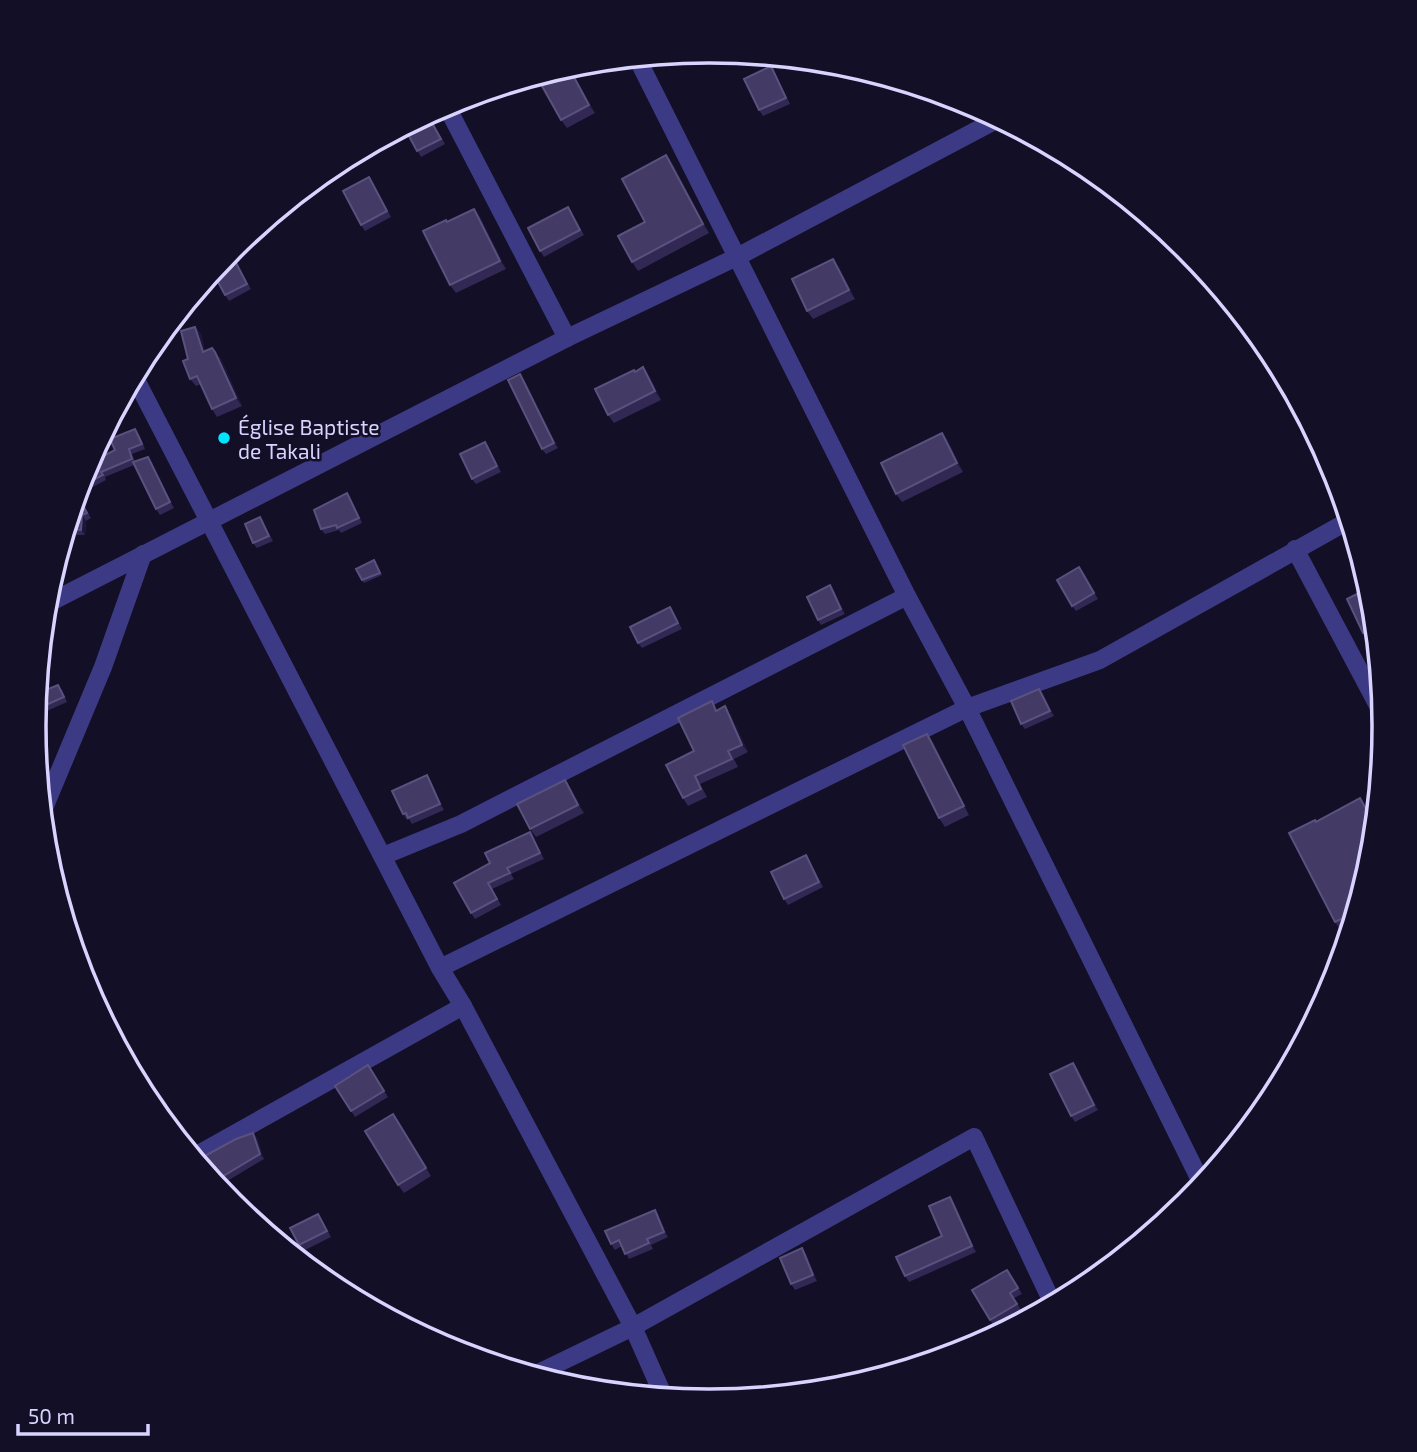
<svg xmlns="http://www.w3.org/2000/svg" width="1417" height="1452" font-family="'Exo 2',sans-serif">
<style>
.lines{fill:none;stroke-linecap:round;stroke-linejoin:round}
.street{stroke:#3d3a85;stroke-width:18}
.wall{fill:#312854}
.shaded-wall{fill:#1d163a}
.building{fill:#433a66;stroke:#5a527e;stroke-width:2}
.poi-dot{fill:#00e5ff;stroke:#130f26;stroke-width:2.5}
.labels{text-anchor:middle;dominant-baseline:central;stroke-width:5;stroke-linejoin:round;paint-order:stroke}
.poi-label{font-size:21px;fill:#d9d4ff;stroke:#130f26;text-anchor:start}
.rim{fill:none;stroke:#d9d4ff;stroke-width:3.5}
</style>
<rect width="100%" height="100%" fill="#130f26"/>
<g class="lines">
<!-- street -->
<g class="street">
<path d="M637 58 907 596 967 708 1202 1184"/>
<path d="M446 105 567 338"/>
<path d="M134 376 440 968 463 1006 633 1327 664 1397"/>
<path d="M1295 549 1383 715"/>
<path d="M45 605 567 338 739 256 998 119"/>
<path d="M42 813 103 667 143 554"/>
<path d="M383 856 461 824 907 596"/>
<path d="M440 968 967 708 1100 660 1348 521"/>
<path d="M193 1157 463 1006"/>
<path d="M534 1375 633 1327 974 1137 1053 1304"/>
</g>
</g>
<!-- wall -->
<g class="wall">
<path d="M569 66 595 113 567 128 561 120 542 74Z"/>
<path d="M774 72 790 104 763 116 759 110Z"/>
<path d="M428 114 445 144 421 157 404 127Z"/>
<path d="M666 155 672 163 709 233 638 271 632 262Z"/>
<path d="M373 183 391 217 365 231 361 225Z"/>
<path d="M568 207 584 235 544 257 540 251Z"/>
<path d="M474 209 480 217 506 269 456 293 450 285 447 222Z"/>
<path d="M232 255 251 289 229 301 225 295Z"/>
<path d="M839 267 855 299 813 319 807 311Z"/>
<path d="M195 327 201 334 205 351 215 352 221 359 242 406 217 417 212 409 201 384 196 386 190 379 188 359Z"/>
<path d="M635 371 649 376 661 400 614 423 608 415Z"/>
<path d="M524 380 558 448 546 454 542 449Z"/>
<path d="M942 433 948 441 963 472 902 502 896 494Z"/>
<path d="M139 434 145 449 132 454 135 461 148 457 152 463 174 508 160 515 156 509 134 465 105 477 106 480 78 495 91 518 86 521 85 535H74L67 524 85 467 115 450Z"/>
<path d="M485 442 501 472 476 484 472 479Z"/>
<path d="M351 499 362 523 341 533 339 530 325 534 321 529Z"/>
<path d="M260 517 273 541 257 548 253 543Z"/>
<path d="M376 563 382 575 364 583 362 580Z"/>
<path d="M1079 567 1098 599 1076 611 1072 606Z"/>
<path d="M830 585 834 591 845 614 821 625 818 620Z"/>
<path d="M1371 595 1375 639 1369 642 1363 633Z"/>
<path d="M670 607 682 629 642 648 638 643Z"/>
<path d="M1039 689 1043 694 1054 716 1025 729 1021 724Z"/>
<path d="M62 690 67 702 38 715 35 710 36 694Z"/>
<path d="M718 710 730 714 748 752 734 759 738 767 700 784 707 797 688 806 683 798 694 751Z"/>
<path d="M927 734 933 742 969 815 945 827 939 818Z"/>
<path d="M427 775 431 781 444 810 412 824 409 819 407 820 403 814Z"/>
<path d="M565 780 571 789 584 813 536 837 530 829Z"/>
<path d="M1360 798 1374 822 1371 858 1350 926 1341 931 1335 922 1316 822Z"/>
<path d="M530 832 544 859 511 874 514 879 492 889 501 905 475 919 471 913 490 863Z"/>
<path d="M806 855 823 887 788 905 784 899Z"/>
<path d="M1073 1063 1077 1068 1098 1110 1075 1122 1071 1116Z"/>
<path d="M368 1065 388 1097 355 1117 335 1086Z"/>
<path d="M399 1123 431 1176 404 1193 398 1185Z"/>
<path d="M253 1133 257 1138 264 1159 219 1186 201 1158Z"/>
<path d="M950 1197 954 1203 976 1252 909 1282 905 1276 942 1236Z"/>
<path d="M658 1215 668 1237 651 1245 653 1249 629 1259 622 1246 615 1250 611 1244Z"/>
<path d="M322 1220 331 1237 303 1251 299 1245Z"/>
<path d="M806 1254 817 1281 795 1290 791 1284Z"/>
<path d="M1011 1275 1022 1294 1014 1298 1021 1310 994 1326 990 1320Z"/>
</g>
<!-- shaded-wall -->
<g class="shaded-wall">
<path d="M568 66 571 70 595 113 589 105Z"/>
<path d="M666 155 672 163 709 233 703 224Z"/>
<path d="M474 209 480 217 506 269 500 261Z"/>
<path d="M833 259 839 267 855 299 849 290Z"/>
<path d="M195 327 201 334 208 360 203 352Z"/>
<path d="M215 352 221 359 242 406 236 398Z"/>
<path d="M643 367 649 376 661 400 655 391Z"/>
<path d="M520 374 524 380 558 448 554 443Z"/>
<path d="M942 433 948 441 963 472 957 463Z"/>
<path d="M148 457 152 463 174 508 170 502Z"/>
<path d="M82 515 86 521 85 535 81 530Z"/>
<path d="M830 585 834 591 845 614 841 609Z"/>
<path d="M1039 689 1043 694 1054 716 1050 711Z"/>
<path d="M725 706 730 714 748 752 742 745Z"/>
<path d="M927 734 933 742 969 815 964 806Z"/>
<path d="M427 775 431 781 444 810 440 804Z"/>
<path d="M565 780 571 789 584 813 578 805Z"/>
<path d="M1073 1063 1077 1068 1098 1110 1094 1105Z"/>
<path d="M253 1133 257 1138 264 1159 260 1154Z"/>
<path d="M950 1197 954 1203 976 1252 972 1246Z"/>
<path d="M655 1210 658 1215 668 1237 664 1232Z"/>
<path d="M802 1248 806 1254 817 1281 813 1275Z"/>
</g>
<!-- building -->
<g class="building">
<path d="M568 66 589 105 561 120 537 77 542 74Z"/>
<path d="M771 66 786 98 759 110 744 79Z"/>
<path d="M427 114 441 139 417 151 404 127Z"/>
<path d="M666 155 703 224 632 262 618 236 645 222 622 179Z"/>
<path d="M369 177 387 211 361 225 343 191Z"/>
<path d="M568 207 580 230 540 251 528 228Z"/>
<path d="M474 209 500 261 450 285 423 231 446 220 447 222Z"/>
<path d="M232 255 247 284 225 295 212 271 221 261Z"/>
<path d="M833 259 849 290 807 311 792 279Z"/>
<path d="M195 327 203 352 212 348 215 352 236 398 212 409 197 376 190 379 183 361 188 359 181 331Z"/>
<path d="M643 367 655 391 608 415 595 389 634 370 635 372Z"/>
<path d="M520 374 554 443 542 449 508 380Z"/>
<path d="M135 429 142 444 129 449 132 459 101 472 103 475 78 488 86 465 115 450 110 439Z"/>
<path d="M942 433 957 463 896 494 881 463Z"/>
<path d="M485 442 497 466 472 479 460 454Z"/>
<path d="M148 457 170 502 156 509 133 462Z"/>
<path d="M347 493 359 518 337 528 336 525 321 529 314 510Z"/>
<path d="M77 494 87 513 82 515 81 530 70 529 67 524Z"/>
<path d="M260 517 269 536 253 543 245 524Z"/>
<path d="M374 560 380 573 362 580 356 569Z"/>
<path d="M1079 567 1094 593 1072 606 1057 580Z"/>
<path d="M830 585 841 609 818 620 807 597Z"/>
<path d="M1369 588 1371 595 1374 628 1363 633 1347 599Z"/>
<path d="M670 607 678 623 638 643 630 627Z"/>
<path d="M58 685 64 697 35 710 36 694Z"/>
<path d="M1039 689 1050 711 1021 724 1011 701Z"/>
<path d="M712 701 716 711 725 706 742 745 728 751 732 759 695 776 701 789 683 798 666 765 694 751 678 718Z"/>
<path d="M927 734 964 806 939 818 903 745Z"/>
<path d="M427 775 440 804 408 818 406 813 403 814 392 791Z"/>
<path d="M565 780 578 805 530 829 517 804Z"/>
<path d="M1360 798 1374 824 1371 858 1354 913 1335 922 1289 833 1315 820 1316 822Z"/>
<path d="M530 832 540 853 507 868 510 873 488 883 497 899 471 913 454 883 490 863 485 853Z"/>
<path d="M806 855 819 882 784 899 771 872Z"/>
<path d="M1073 1063 1094 1105 1071 1116 1050 1074Z"/>
<path d="M368 1065 384 1091 351 1111 335 1086Z"/>
<path d="M393 1114 426 1168 398 1185 365 1131Z"/>
<path d="M253 1133 260 1154 215 1181 201 1158 236 1139Z"/>
<path d="M950 1197 972 1246 905 1276 896 1257 942 1236 929 1206Z"/>
<path d="M655 1210 664 1232 647 1239 649 1243 625 1254 619 1240 611 1244 605 1231Z"/>
<path d="M318 1214 327 1231 299 1245 290 1228Z"/>
<path d="M802 1248 813 1275 791 1284 780 1258Z"/>
<path d="M1007 1270 1018 1288 1010 1293 1017 1304 990 1320 972 1290Z"/>
<path d="M540 1373 543 1378 535 1376Z"/>
</g>
<!-- markers -->
<circle class="poi-dot" cx="224" cy="438" r="7"/>
<g class="labels">
<!-- poi labels -->
<g class="poi-label">
<text x="238" y="426">Église Baptiste<tspan x="238" dy="24">de Takali</tspan></text>
</g>
</g>
<!-- crop -->
<path d="M0 0H1417V1452H0ZM46 726a663 663 0 1 1 1326 0a663 663 0 1 1-1326 0Z" fill="#130f26" fill-rule="evenodd"/>
<path class="rim" d="M46 726a663 663 0 1 1 1326 0a663 663 0 1 1-1326 0Z"/>
<!-- scale -->
<path d="M18 1424v10h130v-10" fill="none" stroke="#d9d4ff" stroke-width="3.5"/>
<text x="28" y="1424" font-size="21" fill="#d9d4ff" stroke="#130f26" stroke-width="5" paint-order="stroke">50 m</text>
</svg>
